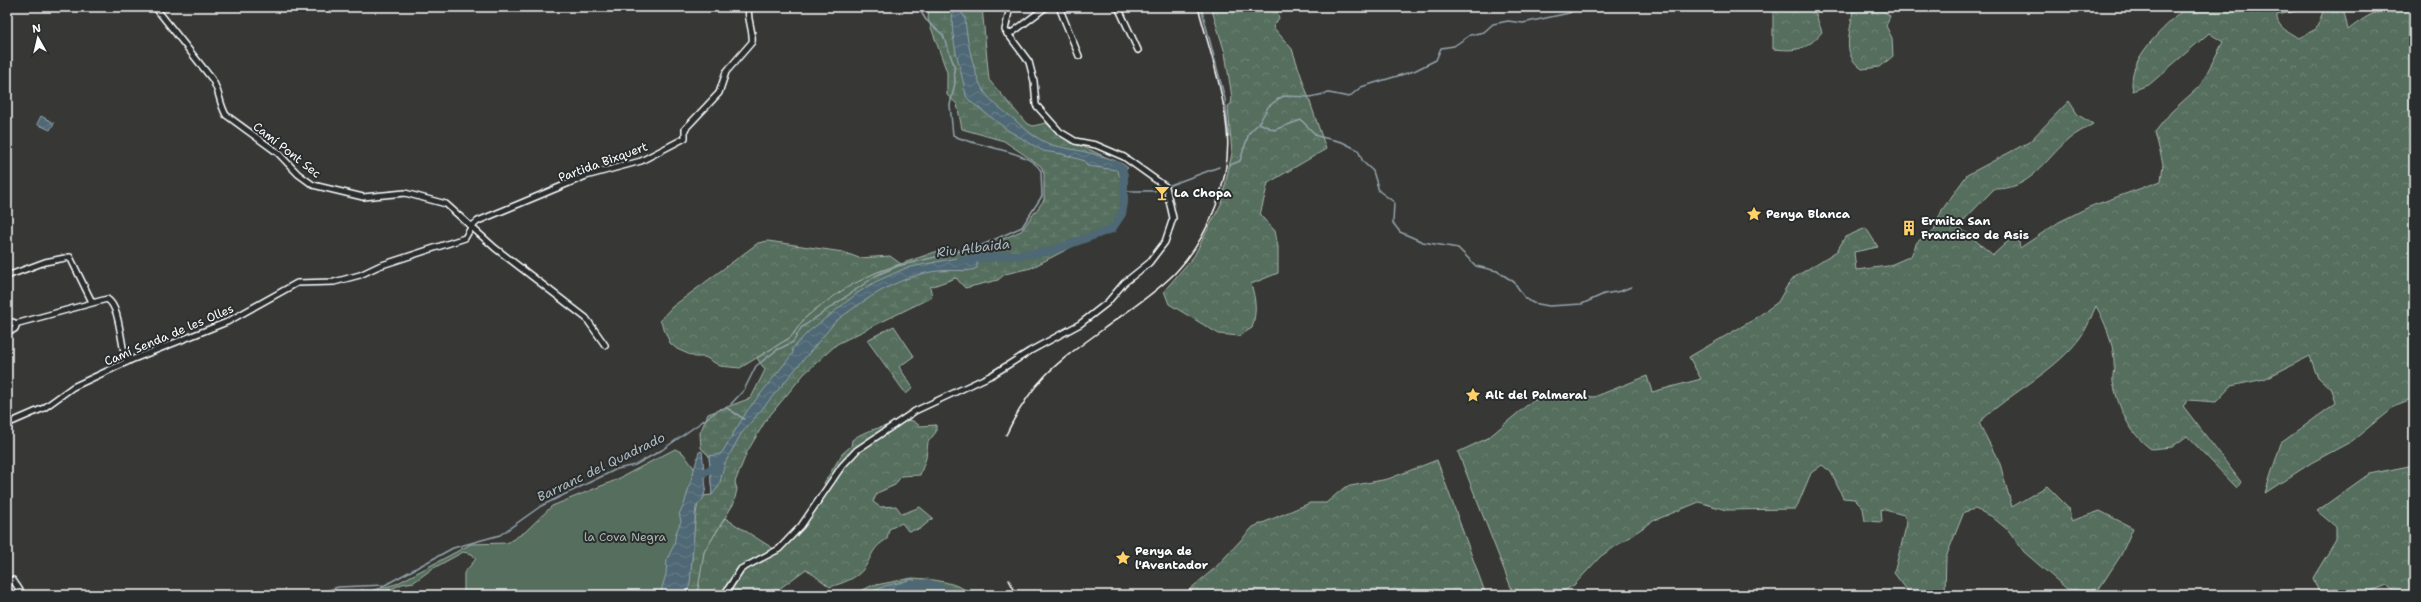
<svg xmlns="http://www.w3.org/2000/svg" width="2421" height="602" font-family="'Shantell Sans',sans-serif">
<style>
.forest{fill:url(#forest-crowns);stroke:#aab6ae}
.wetland{fill:url(#wetland-marsh);stroke:#aab6ae}
.park{fill:#546e5d;stroke:#aab6ae}
.water{fill:url(#water-waves);stroke:#95a4ac}
.lines{fill:none;stroke-linecap:round;stroke-linejoin:round}
.stream{stroke:#95a4ac;stroke-width:1.5}
.river{stroke:#4f6774;stroke-width:8}
.minor-casing{stroke:#fff;stroke-width:8}
.minor{stroke:#2a2d2e;stroke-width:5}
.rail{stroke:#fff;stroke-width:1.5}
.labels{text-anchor:middle;dominant-baseline:central;stroke-width:4;stroke-linejoin:round;paint-order:stroke}
.street-label{font-size:12px;fill:#fff;stroke:#2a2d2e}
.poi-label{font-size:12px;font-weight:bold;fill:#fff;stroke:#2a2d2e;text-anchor:start}
.park-label{font-size:12px;fill:#aab6ae;stroke:#2a2d2e}
.water-label{font-size:13px;font-style:italic;fill:#b0bbc0;stroke:#2a2d2e}
</style>
<defs>
<pattern id="forest-crowns" width="20" height="18" patternUnits="userSpaceOnUse"><rect width="20" height="18" fill="#546e5d"/><path d="M2 6a3 3 0 1 1 6 0M12 15a3 3 0 1 1 6 0" fill="none" stroke="#6e8475"/></pattern>
<pattern id="wetland-marsh" width="20" height="14" patternUnits="userSpaceOnUse"><rect width="20" height="14" fill="#546e5d"/><path d="M1 5h8M5 5V1M11 12h8M15 12V8" fill="none" stroke="#6e8475"/></pattern>
<pattern id="water-waves" width="16" height="10" patternUnits="userSpaceOnUse"><rect width="16" height="10" fill="#4f6774"/><path d="M0 5q4-4 8 0t8 0" fill="none" stroke="#697e89"/></pattern>
</defs>
<rect width="100%" height="100%" fill="#373836"/>
<filter id="ink" filterUnits="userSpaceOnUse"><feTurbulence type="fractalNoise" baseFrequency=".025" numOctaves="2"/><feDisplacementMap in="SourceGraphic" scale="8" xChannelSelector="R" yChannelSelector="G"/><feConvolveMatrix kernelMatrix="1 2 1 2 8 2 1 2 1" color-interpolation-filters="sRGB"/></filter>
<g filter="url(#ink)">
<!-- forest -->
<g class="forest">
<path d="M1211 7H1275L1279 18 1273 27 1292 49 1326 149 1268 183 1260 215 1275 231 1278 247V273L1251 284C1256 301 1257 311 1252 328L1239 336 1219 334 1169 304 1164 291 1194 256 1221 204 1232 153 1228 106 1231 104 1232 97 1225 53Z"/>
<path d="M1773 7H1813L1822 32C1806 51 1796 51 1773 49Z"/>
<path d="M1853 7H1878L1890 16 1886 26 1892 38 1893 56 1880 67 1862 69C1839 53 1852 31 1853 7Z"/>
<path d="M2186 7H2305L2301 10 2277 15C2276 27 2290 33 2299 38L2316 29 2325 7H2343L2348 30C2372 11 2384 7 2414 7V398L2396 405 2352 441 2311 463 2265 493 2281 443 2336 403 2332 390 2317 376 2310 356 2264 379 2231 386 2216 402 2189 400 2183 406 2241 482 2237 488 2187 436 2172 447 2151 449C2129 433 2119 409 2113 382 2112 375 2115 367 2114 360 2113 342 2105 322 2096 306 2092 314 2089 324 2084 332 2059 371 2012 390 1979 423L2000 464 2012 507 2047 486 2069 508 2071 521 2100 511 2133 528 2121 555 2097 592 2067 589 2024 552 2009 531 1991 516 1975 509 1964 512 1946 557 1945 593 1911 595 1894 573 1907 523 1904 515 1881 509 1882 522 1865 521 1863 508 1854 499 1843 498 1831 472 1822 465 1811 473 1796 509 1726 510 1699 502 1653 521 1601 556 1574 585 1556 595H1514L1458 452 1488 438 1532 401 1560 393 1594 397 1647 376 1652 392 1701 379 1689 357 1753 320 1778 302 1787 286 1795 277 1837 251 1845 237 1866 228 1878 247 1854 252 1856 270 1888 266 1911 256 1917 242 1934 230 1942 210 1967 175 2029 142 2069 101 2078 115 2093 124C2085 129 2076 133 2069 139 2044 160 2031 190 1994 189L1958 226 1993 255 2017 233 2020 248 2059 222 2089 207 2161 181 2163 164 2155 132 2171 112 2200 86 2223 42 2209 33 2150 84 2133 91C2125 59 2165 27 2186 7Z"/>
<path d="M768 241 843 252 859 258 890 256 901 264 875 273 817 308 804 319 791 337 740 368 720 366 705 357H695L677 349 670 343 660 320 672 307 758 243Z"/>
<path d="M894 326 914 356 899 367 913 388 906 394 867 340Z"/>
<path d="M907 420 913 421 920 426 936 425V432L928 442 926 458 920 475 901 476 895 485 877 493 873 502 880 507 896 506 902 514 920 507 933 518 920 529 908 531 902 523 889 529 887 539C872 548 873 554 865 567 857 579 842 583 830 587L806 569 771 595H697L704 552 725 518 777 551 828 491 824 483 842 454 851 446 852 440C865 429 890 426 907 420Z"/>
<path d="M1437 460 1486 595H1183L1215 568 1253 527 1310 503H1326L1345 487 1388 479Z"/>
<path d="M2414 465V595H2397L2387 585 2362 595H2320L2313 578 2336 540V527L2317 511 2369 474Z"/>
</g>
<!-- wetland -->
<g class="wetland">
<path d="M929 7H982L989 80 1026 123 1033 126 1046 123 1060 136 1110 159 1123 181 1121 211 1110 227 1031 268 1005 274 998 280 965 288 956 278 930 287 932 297 837 344 804 374 766 420 747 452 735 482 737 489 734 503 704 552 697 595H686C695 566 691 533 698 503L703 499 702 496 712 495 709 456 701 448 700 433 708 414 751 398 765 370 757 358 791 337 804 319 817 308 846 288 875 273 935 252 982 248 1021 231 1044 200V174L1041 166 1004 141 962 129 957 104 947 95V72L928 19Z"/>
<path d="M912 578C934 579 956 582 974 595H853L871 586Z"/>
</g>
<!-- park -->
<path class="park" d="M675 449 683 453 696 471 683 595H464V573L476 559 472 554 463 552 432 569 414 582 402 584 381 594 359 595 361 590 370 591 396 584 471 544 507 543 525 532 552 506 616 480Z"/>
<!-- water -->
<g class="water">
<path d="M963 7 962 13 965 18C966 36 974 77 984 91 992 103 1004 111 1015 120 1027 131 1040 142 1056 146 1074 150 1115 156 1128 168L1124 171 1087 166 1085 161 1062 154 1043 151 1009 131 971 102 966 96C961 66 949 39 953 8Z"/>
<path d="M41 116 54 123 50 130 37 124Z"/>
<path d="M966 256 977 262V268L972 270C961 271 950 270 938 271 901 275 865 299 836 321L741 434 725 463 719 486 712 495 709 456 720 454 723 451 747 411 793 353 792 349 808 332 859 292 875 282 906 268Z"/>
<path d="M702 451 706 488 703 499 696 507 690 584 686 595H660L666 574 667 559 674 545 676 533 681 521 679 514 684 505 699 452Z"/>
<path d="M914 579 915 587 892 595H865L885 586Z"/>
</g>
<g class="lines">
<!-- stream -->
<g class="stream">
<path d="M1201 7 1225 99 1229 136"/>
<path d="M1591 7H1599"/>
<path d="M1259 123 1274 130 1301 120 1317 136 1342 142 1358 150 1363 162 1373 171 1379 191 1394 202 1393 223 1400 232 1423 242 1458 248 1476 266 1497 271 1514 282 1525 298 1533 303 1549 306 1582 304 1604 294 1621 291 1631 287"/>
<path d="M1230 165 1240 161 1249 133 1259 123 1268 107 1278 99 1284 96 1310 97 1329 93 1349 97 1361 87 1414 71 1436 60 1441 48 1454 46 1470 35 1484 32 1493 24 1508 21 1523 23 1569 13 1579 7"/>
<path d="M1124 191H1154L1219 167"/>
<path d="M731 404 744 390 756 366 777 350 793 342 801 328 877 275 898 266 978 247 1022 227 1042 196 1041 171C1031 150 973 147 953 135L950 105 955 83 954 65 943 35 926 20 918 7"/>
<path d="M315 595 338 587 385 585 453 548 500 535 541 506 617 469 635 465 662 450 720 409 727 408 744 419"/>
</g>
<!-- river -->
<g class="river">
<path d="M961 260 1048 252 1112 229 1122 214 1124 203V175L1122 169 1116 165"/>
<path d="M698 479 699 475 719 465"/>
<path d="M904 587 929 583 954 595"/>
</g>
<!-- minor casing -->
<g class="minor-casing">
<g id="minor">
<path d="M155 7 212 79C220 92 219 103 226 115L278 153 298 174 313 185 363 197 405 193 446 204 495 248 586 318 605 345"/>
<path d="M1059 7 1079 56"/>
<path d="M1118 7 1138 50"/>
<path d="M1007 34 1013 32 1046 7"/>
<path d="M7 276 45 262 70 257 92 302"/>
<circle cx="12" cy="326" r="4"/>
<path d="M15 324 107 299C121 307 120 347 127 362"/>
<path d="M7 424 44 408 73 387 131 360 227 322 297 283 334 282 360 275 379 266 465 238 472 226 478 221 586 176 641 161 685 138V129L719 93 726 72 752 42C754 30 746 20 749 7"/>
<path d="M7 581 13 580 23 595"/>
<path d="M724 595 741 569 779 549 801 526 842 466 857 450 915 411 992 375 1030 351 1080 324 1107 303 1124 283 1149 263 1165 242 1173 218 1166 187 1124 157 1096 145 1075 141 1060 132 1036 105 1034 81 1029 62 1005 30 1010 7"/>
</g>
</g>
<!-- minor -->
<use href="#minor" class="minor"/>
<!-- rail -->
<g class="rail">
<path d="M1006 435C1032 380 1055 364 1102 330 1127 311 1155 294 1176 272 1209 237 1232 179 1227 130 1223 89 1209 48 1198 7"/>
<path d="M1009 580 1017 595"/>
</g>
</g>
</g>
<!-- icons -->
<defs>
<g id="bar-bare" transform="scale(1.2)"><path d="M-6-5H6L.8 .8V4.5H3.5V6h-7V4.5H-.8V.8Z" fill="#ffd166" stroke="#2a2d2e" stroke-width="2.5" paint-order="stroke"/></g>
<g id="sight-bare" transform="scale(1.2)"><path d="M0-6L1.8-2.2L6-1.7L2.9 1.2L3.7 5.4L0 3.3L-3.7 5.4L-2.9 1.2L-6-1.7L-1.8-2.2Z" fill="#ffd166" stroke="#2a2d2e" stroke-width="2.5" paint-order="stroke"/></g>
<g id="building-bare" transform="scale(1.2)"><path d="M-4-6H4V6H1V3H-1V6H-4ZM-2.5-4.3h1.7v1.8h-1.7ZM.8-4.3h1.7v1.8H.8ZM-2.5-1h1.7V.8h-1.7ZM.8-1h1.7V.8H.8Z" fill="#ffd166" stroke="#2a2d2e" stroke-width="2.5" paint-order="stroke"/></g>
</defs>
<g fill-rule="evenodd">
<use href="#bar-bare" x="1162" y="193"/>
<use href="#sight-bare" x="1754" y="214"/>
<use href="#building-bare" x="1909" y="228"/>
<use href="#sight-bare" x="1473" y="395"/>
<use href="#sight-bare" x="1123" y="558"/>
</g>
<g class="labels">
<!-- street labels -->
<g class="street-label">
<text transform="translate(287 150) rotate(38)">Camí Pont Sec</text>
<text transform="translate(603 162) rotate(-20)">Partida Bixquert</text>
<text transform="translate(169 335) rotate(-23)">Camí Senda de les Olles</text>
</g>
<!-- poi labels -->
<g class="poi-label">
<text x="1174" y="193">La Chopa</text>
<text x="1766" y="214">Penya Blanca</text>
<text x="1921" y="221">Ermita San<tspan x="1921" dy="14">Francisco de Asis</tspan></text>
<text x="1485" y="395">Alt del Palmeral</text>
<text x="1135" y="551">Penya de<tspan x="1135" dy="14">l'Aventador</tspan></text>
</g>
<!-- park labels -->
<g class="park-label">
<text x="625" y="537">la Cova Negra</text>
</g>
<!-- water labels -->
<g class="water-label">
<text transform="translate(973 248) rotate(-7)">Riu Albaida</text>
<text transform="translate(601 467) rotate(-26)">Barranc del Quadrado</text>
</g>
</g>
<!-- margin -->
<rect width="2421" height="602" fill="none" stroke="#2a2d2e" stroke-width="24"/>
<rect x="12" y="12" width="2397" height="578" fill="none" stroke="#fff" stroke-width="1.5" filter="url(#ink)"/>
<!-- north arrow -->
<g transform="translate(38 38) rotate(352)" stroke="#2a2d2e" stroke-width="3" paint-order="stroke">
<path d="M0-3L7 15L0 10L-7 15Z" fill="#ffffff"/>
<text y="-6" font-size="11" font-weight="bold" text-anchor="middle" fill="#ffffff">N</text>
</g>
</svg>
